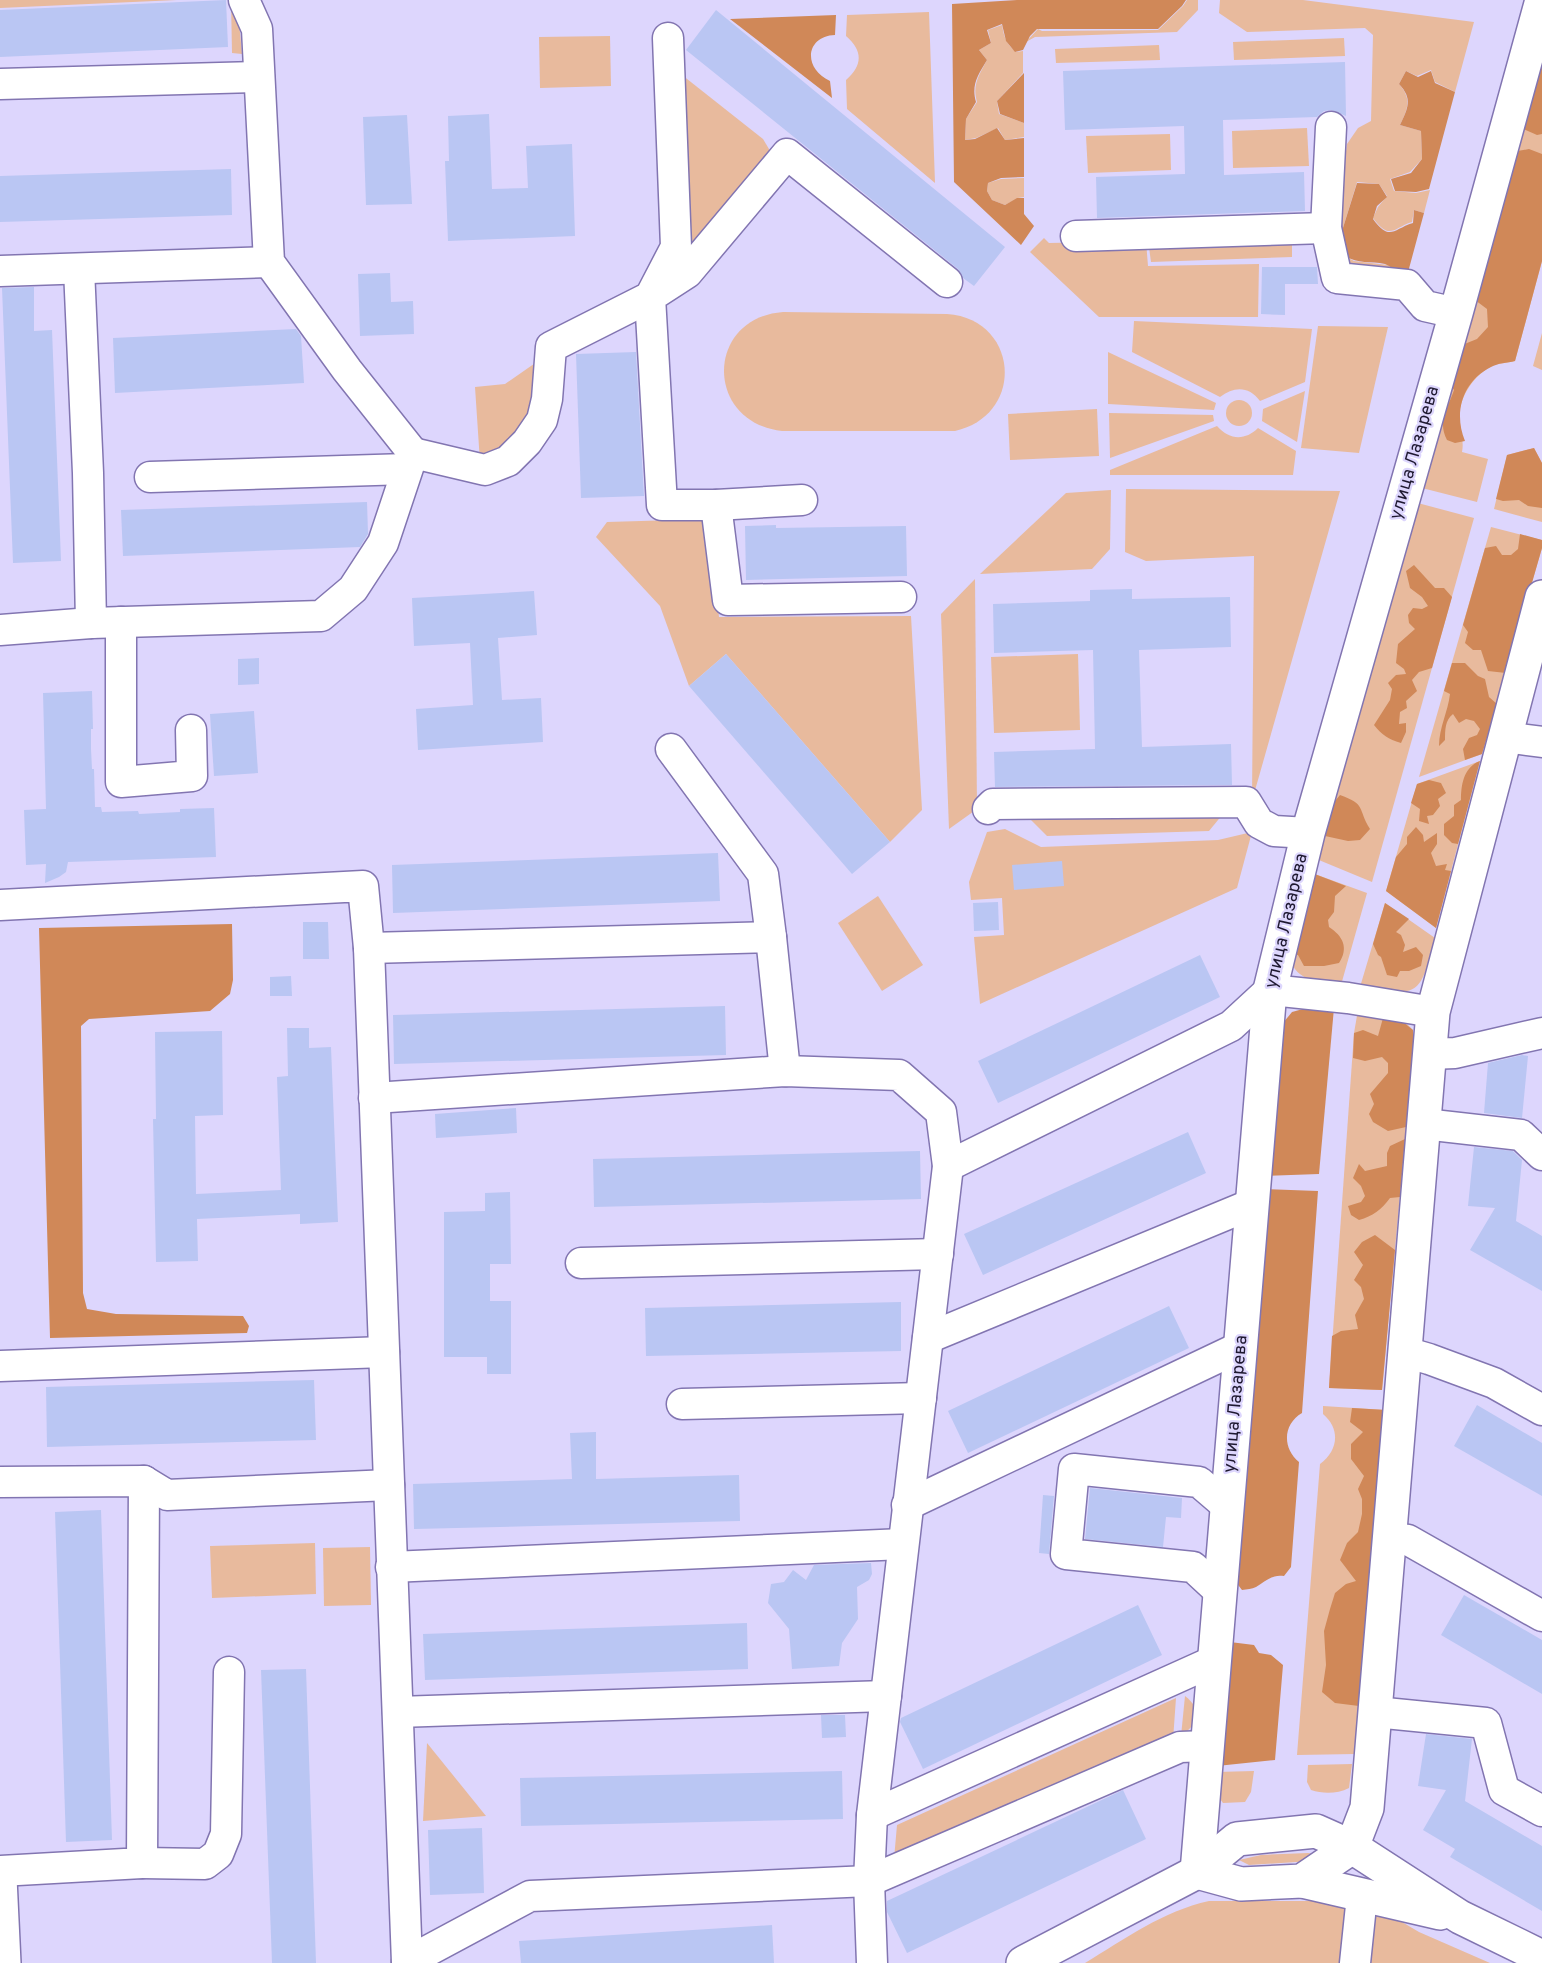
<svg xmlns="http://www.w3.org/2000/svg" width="1542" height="1963" font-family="Overpass,sans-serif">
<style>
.green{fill:#e8ba9d}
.forest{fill:#d08858}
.building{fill:#bac6f3}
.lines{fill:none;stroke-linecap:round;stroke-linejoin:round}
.minor-casing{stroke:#8275b1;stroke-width:33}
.major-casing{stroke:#8275b1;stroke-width:36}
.minor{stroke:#fff;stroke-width:30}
.major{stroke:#fff;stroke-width:33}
.labels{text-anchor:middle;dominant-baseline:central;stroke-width:4.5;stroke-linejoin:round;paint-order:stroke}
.street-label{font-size:18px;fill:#1f1931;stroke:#ddd6fd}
</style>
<rect width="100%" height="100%" fill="#ddd6fd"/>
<!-- green -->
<g class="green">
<path d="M0 0H177L0 8Z"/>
<path d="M231 0H237L242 54 232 53Z"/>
<path d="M1187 0H1198V10L1177 32 1035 37 1026 42 1038 29 1042 31 1158 30 1183 6Z"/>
<path d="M1220 0H1303L1474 22 1455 92 1435 82 1431 70 1417 76 1406 71 1399 84C1412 99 1408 108 1400 125L1421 131 1422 159 1410 172 1390 179 1394 191 1416 193 1430 190 1424 213 1414 210 1412 222C1393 228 1390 241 1373 218L1378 207 1387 196 1379 184 1357 182 1342 231 1345 256 1354 261 1388 265 1400 276 1344 271 1335 233 1347 144 1358 128 1371 121 1373 35 1365 28 1247 32 1219 13Z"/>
<path d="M929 12 935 183 847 109 846 80C863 65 863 51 846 36L847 15Z"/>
<path d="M1002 25C1004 37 1006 44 1016 52L1023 51V73L997 101 999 114 1024 123V137L1005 140 998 128 976 138 965 140 966 119 977 102C972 85 979 75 987 60L979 50 991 43 988 30Z"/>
<path d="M610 36 611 86 540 88 539 37Z"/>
<path d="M1344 38 1345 56 1234 60 1233 42Z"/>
<path d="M1542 44V261L1515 361C1507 363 1498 363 1492 366 1474 375 1461 395 1459 415 1457 429 1465 437 1462 452L1488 459 1477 502 1418 487Z"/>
<path d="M1159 45 1160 60 1056 63 1055 49Z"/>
<path d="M682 75 763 139 769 149V157L690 253Z"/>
<path d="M1307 128 1309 166 1233 168 1232 131Z"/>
<path d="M1170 134 1171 170 1088 173 1086 136Z"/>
<path d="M1024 178V197L1018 198 1005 205 992 200 987 191 988 183 1001 179Z"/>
<path d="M1292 233V257L1151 262 1148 240Z"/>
<path d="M1044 238 1049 243 1146 241 1148 266 1259 264 1258 317H1099L1030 252Z"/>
<path d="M783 312 947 314C1019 319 1026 415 955 431H782C704 422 705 318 783 312Z"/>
<path d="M1134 321 1312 329 1305 382 1260 401C1249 386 1234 386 1220 397L1132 352Z"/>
<path d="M1318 326 1388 327 1359 453 1301 448Z"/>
<path d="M1542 333V370L1533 366Z"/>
<path d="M1108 352 1216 403 1214 410 1108 404Z"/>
<path d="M541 359 534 418 513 445 480 462 475 387 505 384Z"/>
<path d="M1305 391 1297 442 1262 421 1263 409Z"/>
<circle cx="1239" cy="413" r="13"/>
<path d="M1097 409 1099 456 1010 460 1008 414Z"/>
<path d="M1109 413 1213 415 1214 421 1110 458Z"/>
<path d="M1217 426C1229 440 1245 441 1258 428L1296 451 1293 475H1110V470Z"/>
<path d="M1534 448 1542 463V522L1494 509 1507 455Z"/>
<path d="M1126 489 1340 491 1252 801 1254 556 1146 561 1125 552Z"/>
<path d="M1111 490 1110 549 1092 569 980 574 1066 493Z"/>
<path d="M1414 502 1474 518 1372 882 1314 858Z"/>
<path d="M709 519 719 617 911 616 922 810 890 842 726 654 689 686 660 606 596 537 607 522Z"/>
<path d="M1491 527 1542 540V548L1482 754 1419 777Z"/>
<path d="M975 579 977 809 949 829 941 614Z"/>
<path d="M1078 654 1080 730 994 733 991 657Z"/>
<path d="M1480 761 1436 928 1386 891 1417 784Z"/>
<path d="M1227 809 1209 831 1047 836 1027 816Z"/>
<path d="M1005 829 1041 847 1218 840 1252 832 1237 888 980 1004 974 937 1004 935 1002 898 971 900 969 882 987 832Z"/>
<path d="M1312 873 1367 893 1341 985C1320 982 1296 982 1290 958Z"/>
<path d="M878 896 923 965 882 991 838 923Z"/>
<path d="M1385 903 1435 938C1420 996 1420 997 1360 987Z"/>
<path d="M1358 1010 1406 1023 1413 1030 1414 1043 1382 1390 1329 1388 1354 1033Z"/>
<path d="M1323 1406 1386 1410 1355 1754 1297 1755 1320 1464C1338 1451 1341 1429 1323 1414Z"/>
<path d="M315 1543 316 1594 212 1598 210 1546Z"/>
<path d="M370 1547 371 1605 324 1606 323 1548Z"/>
<path d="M1185 1696C1203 1710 1198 1724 1181 1736Z"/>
<path d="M1176 1698 1173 1740 1016 1815 1003 1806 894 1859 897 1825Z"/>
<path d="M427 1743 486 1816 423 1821Z"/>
<path d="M1352 1764 1349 1788C1337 1794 1323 1794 1311 1790L1307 1782 1308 1765Z"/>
<path d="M1254 1771 1251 1792 1245 1802 1223 1803 1215 1792 1216 1772Z"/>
<path d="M1308 1853 1320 1855 1311 1861 1249 1865 1239 1860 1261 1855Z"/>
<path d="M1209 1901H1345L1342 1963H1085C1125 1939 1163 1911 1209 1901Z"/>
<path d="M1364 1909 1390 1915 1419 1932 1490 1963H1360Z"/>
</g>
<!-- forest -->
<g class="forest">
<path d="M1017 0H1186L1182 6 1158 29H1037L1030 36 1023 50 1015 52 1006 41 1002 24 987 30 991 43 979 50 987 60C978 75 971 85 976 102L966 119 965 140 975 139 997 128 1005 140 1024 138V177L1001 178 988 183 987 191 992 200 1005 205 1017 198H1024V214L1034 226 1021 245 954 182 952 4Z"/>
<path d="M836 15 835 35C806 36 802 68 830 81L832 98 730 19Z"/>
<path d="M1542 44V134L1537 135 1519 127Z"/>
<path d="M1406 71 1418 77 1431 71 1435 83 1455 92 1429 189 1416 192 1395 191 1391 179 1411 173 1422 159 1421 131 1400 125C1408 108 1413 99 1399 84Z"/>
<path d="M1024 73V123L1000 114 997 101Z"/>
<path d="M1529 149 1542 154V261L1515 361C1507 363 1498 363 1491 367 1463 381 1453 412 1465 441L1455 443 1447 440C1437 421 1448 408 1454 390L1448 381 1457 347 1477 339 1488 327 1487 309 1471 297 1512 152Z"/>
<path d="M1357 183 1379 184 1387 197 1377 206 1373 219C1390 242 1393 229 1413 223L1414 210 1424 213 1407 276C1397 276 1394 267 1385 264 1371 261 1358 264 1345 256L1342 231Z"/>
<path d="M1534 448 1542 463V508L1528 506 1519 500 1503 501 1496 499 1507 455Z"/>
<path d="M1520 534 1542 540V548L1506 673 1488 671 1481 650H1473L1465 643 1468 632 1463 625 1485 548 1496 546 1502 555H1511L1518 549Z"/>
<path d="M1414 565 1435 588H1444L1452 597 1432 668 1419 672 1412 680 1417 691 1406 701 1407 708 1400 712 1399 724 1406 723V732L1401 743C1388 739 1382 735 1374 725L1390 700 1392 689 1388 683 1396 675 1406 674 1404 669 1396 663 1398 644 1415 629 1409 623 1408 615 1413 608 1422 609 1428 606 1422 597 1410 588 1406 571Z"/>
<path d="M1452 663H1465L1478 676 1485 679 1489 697 1497 704 1482 754 1465 760 1463 749 1469 738 1477 735 1480 729 1474 721 1466 719 1459 723 1453 714C1445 720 1445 730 1445 740L1439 746C1439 727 1448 712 1450 694L1444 691Z"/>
<path d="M1480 761 1458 844 1452 843 1444 835V824L1454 816V805L1461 800C1461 784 1464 767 1480 761Z"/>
<path d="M1429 780 1441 783 1446 793 1438 799 1440 806 1433 815 1427 816 1429 824 1419 821 1420 809 1411 803 1417 784Z"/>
<path d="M1340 795C1367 805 1357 808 1370 829L1360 840 1348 841 1325 836 1330 807Z"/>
<path d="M1416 827 1423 835 1424 842 1437 833V844L1431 853 1436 866 1447 864 1445 870 1451 871 1436 928 1386 891 1396 857 1407 844V837Z"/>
<path d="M1312 873 1346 886 1335 896 1334 912 1328 920 1329 927C1343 936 1349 948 1339 963L1324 966H1304L1298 955 1291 954Z"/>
<path d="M1385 903 1409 919 1396 932 1401 935 1405 945 1403 952 1416 947 1423 955 1421 966 1409 971H1400L1397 977 1387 975 1381 957 1378 955 1373 944Z"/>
<path d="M232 924 233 980 230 994 210 1011 89 1019 81 1026 83 1293 87 1309 116 1314 243 1316 249 1326 247 1333 50 1338 39 928Z"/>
<path d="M1334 1008 1319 1174 1266 1176 1283 1023 1292 1012 1303 1009Z"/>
<path d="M1393 1014 1413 1030 1414 1043 1406 1127 1388 1131 1373 1122 1369 1114 1374 1104 1370 1094 1388 1073V1063L1382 1057 1365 1061 1353 1058 1354 1033 1363 1030 1378 1036 1383 1018Z"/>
<path d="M1405 1139 1400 1197 1390 1198C1381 1210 1373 1216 1359 1220L1351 1215 1348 1206 1361 1202 1365 1196 1361 1186 1353 1178 1359 1164 1365 1171 1387 1166V1153L1390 1146Z"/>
<path d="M1264 1189 1318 1191 1302 1413C1283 1424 1282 1448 1299 1462L1291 1567 1284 1576C1272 1574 1266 1581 1256 1587 1252 1589 1247 1589 1242 1590L1232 1577Z"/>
<path d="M1375 1235 1395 1250 1382 1390 1329 1388 1332 1336 1341 1331 1358 1329 1355 1315 1364 1299 1361 1287 1354 1280 1363 1265 1354 1252 1362 1242Z"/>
<path d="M1352 1408 1386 1410 1359 1706 1335 1703 1322 1692 1326 1665 1324 1631 1330 1609 1335 1593 1346 1584 1356 1581 1340 1560 1347 1543 1358 1532 1362 1514V1499L1358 1489 1364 1476 1351 1459V1444L1363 1432 1350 1422Z"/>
<path d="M1230 1642 1254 1645 1259 1653 1271 1655 1283 1665 1275 1760 1217 1766Z"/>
</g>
<!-- building -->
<g class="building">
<path d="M226 0 228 47 0 57V10Z"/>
<path d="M716 10 1005 247 974 286 963 278 958 269 686 50Z"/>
<path d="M1345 62 1346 116 1331 110 1324 111 1317 117 1223 120 1224 175 1304 172 1305 211 1097 218 1096 177 1185 174 1184 126 1065 130 1063 71Z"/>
<path d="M489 114 492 189 528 188 526 146 572 144 575 236 448 241 445 161H449L448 116Z"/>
<path d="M407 115 412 204 366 205 363 117Z"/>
<path d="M231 169 232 215 0 222V176Z"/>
<path d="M1262 267H1317L1318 284H1285V315L1261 314Z"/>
<path d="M390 273 391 302 413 301 414 334 360 336 358 274Z"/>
<path d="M34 287V331L52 330 61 561 13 563 2 288Z"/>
<path d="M296 329 301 336 304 383 115 393 113 338Z"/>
<path d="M636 352 644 496 581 498 576 354Z"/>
<path d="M367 502 368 534 360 547 123 556 121 510Z"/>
<path d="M776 525V528L906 526 907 576 746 580 745 526Z"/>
<path d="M1132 589V599L1230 597 1231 647 1139 650 1142 747 1231 744 1232 785 995 787 994 752 1095 749 1093 650 994 653 993 604 1090 601V590Z"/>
<path d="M534 591 537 635 498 638 502 700 541 698 543 742 418 750 416 709 473 705 470 643 414 646 412 598Z"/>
<path d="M726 654 890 842 852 874 689 686Z"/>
<path d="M259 658V684L238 685V659Z"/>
<path d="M92 691 93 729H91V749L92 769H94L95 807H101L102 812 138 811 139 814 180 812V809L214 808 216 857 68 862 66 872 59 877 45 883 46 864 26 865 24 810 46 809 43 693Z"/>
<path d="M254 711 258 773 214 776 210 714Z"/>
<path d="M718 853 720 901 393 913 392 865Z"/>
<path d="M1062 861 1064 886 1014 890 1012 865Z"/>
<path d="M998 902 999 930 974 931 973 903Z"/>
<path d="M303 922H328L329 959H303Z"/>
<path d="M1200 955 1220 997 998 1103 978 1061Z"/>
<path d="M291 976 292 996H270V977Z"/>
<path d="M725 1006 726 1055 394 1064 393 1015Z"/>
<path d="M287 1028H309V1048L331 1047 338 1222 300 1224V1214L197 1219 198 1261 156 1262 153 1119H156L155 1032 222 1031 223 1115 195 1116 196 1194 281 1190 277 1077 288 1076Z"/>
<path d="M1522 1055 1528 1056 1522 1118 1484 1113 1488 1063Z"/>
<path d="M516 1108 517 1133 436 1138 435 1114Z"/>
<path d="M1188 1132 1206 1173 983 1275 964 1234Z"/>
<path d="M1474 1147 1513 1151 1522 1160 1516 1221 1542 1236V1291L1470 1250 1495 1208 1468 1206Z"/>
<path d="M920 1151 921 1199 594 1207 593 1159Z"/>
<path d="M510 1192 511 1264H490V1301H511V1374H487V1357H444V1212L485 1211V1193Z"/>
<path d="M901 1302V1351L646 1356 645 1308Z"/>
<path d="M1169 1306 1189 1348 968 1453 948 1411Z"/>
<path d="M314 1380 316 1440 47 1447 46 1387Z"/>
<path d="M1477 1405 1542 1443V1496L1454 1446Z"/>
<path d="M596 1432V1479L739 1475 740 1521 414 1529 413 1484 572 1479 570 1433Z"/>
<path d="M1090 1488 1182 1498 1181 1518 1166 1517 1163 1547 1085 1539Z"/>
<path d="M1043 1495 1054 1496 1049 1554 1039 1553Z"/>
<path d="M101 1510 112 1840 66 1842 55 1512Z"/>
<path d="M871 1563 872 1574 869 1580 857 1587 858 1619 842 1643 839 1666 792 1669 789 1629 768 1603 771 1584 784 1582 793 1570 806 1580 814 1565Z"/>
<path d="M1464 1595 1542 1640V1694L1441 1635Z"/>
<path d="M1138 1605 1162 1655 923 1769 900 1722 901 1718Z"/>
<path d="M747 1623 748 1669 425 1680 423 1634Z"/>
<path d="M306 1669 316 1963H272L261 1670Z"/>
<path d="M821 1715H845L846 1737 822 1738Z"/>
<path d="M1426 1734 1472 1739 1465 1801 1542 1846V1911L1450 1857 1455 1849 1423 1830 1446 1790 1418 1786Z"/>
<path d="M842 1771 843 1819 521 1826 520 1778Z"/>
<path d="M1123 1790 1146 1839 907 1953 887 1912V1901Z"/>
<path d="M482 1828 484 1893 430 1895 428 1830Z"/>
<path d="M772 1925 774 1963H521L519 1941Z"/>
</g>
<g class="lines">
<!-- minor casing -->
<g class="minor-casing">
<g id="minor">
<path d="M0 84 259 77"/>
<path d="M1331 127 1326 228 1337 278 1407 285 1425 306 1456 313"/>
<path d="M1076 236 1326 228"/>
<path d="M79 269 88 473 91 623"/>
<path d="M0 271 269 262"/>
<path d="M413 453 485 470 508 461 527 442 542 420 547 399 551 347 650 297 676 247 668 38"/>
<path d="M150 477 407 469"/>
<path d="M802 500 716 505H662L650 297 687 273 787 154 947 282"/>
<path d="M716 505 728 600 901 597"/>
<path d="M121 622V782L192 776 191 730"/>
<path d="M0 630 91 623 321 616 353 589 383 543 413 453 347 370 269 262 257 29 244 0"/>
<path d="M1505 737 1542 742"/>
<path d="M671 749 763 874 771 937"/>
<path d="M988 809 993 804 1246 802 1259 823 1274 831 1308 833"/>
<path d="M0 905 363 886 369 948 407 1963"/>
<path d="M369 948 771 937 785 1071"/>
<path d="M1429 1054 1455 1053 1542 1033"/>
<path d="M374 1098 785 1071 899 1075 941 1112 948 1166 872 1815 869 1881 872 1963"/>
<path d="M1424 1124 1521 1135 1542 1155"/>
<path d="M948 1166 1231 1026 1270 990 1348 998 1433 1012"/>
<path d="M581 1263 938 1254"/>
<path d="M928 1338 1252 1204"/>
<path d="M1405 1352 1429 1359 1494 1383 1542 1410"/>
<path d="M0 1366 384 1352"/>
<path d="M682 1404 921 1398"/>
<path d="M0 1482 144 1481 167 1495 389 1485"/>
<path d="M907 1505 1240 1347"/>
<path d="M1390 1538 1408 1540 1542 1616"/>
<path d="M391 1567 903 1544"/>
<path d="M1220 1592 1193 1567 1066 1554 1074 1469 1199 1482 1227 1506"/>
<path d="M398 1712 886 1696"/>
<path d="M1375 1712 1486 1723 1504 1790 1542 1811"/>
<path d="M872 1815 1214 1661"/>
<path d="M142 1863 205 1864 218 1854 226 1834 229 1672"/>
<path d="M0 1871 142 1863 144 1481"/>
<path d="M407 1962 530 1896 869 1881 1180 1747 1207 1746"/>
<path d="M1355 1963 1362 1896"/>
</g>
</g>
<!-- major casing -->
<g class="major-casing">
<g id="major">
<path d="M1352 1847 1367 1808 1433 1012 1542 597"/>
<path d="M1197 1872 1270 990 1308 833 1456 313 1542 0"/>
<path d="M1197 1872 1241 1884 1302 1881 1352 1847"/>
<path d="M0 1878 4 1963"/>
<path d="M1302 1881 1440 1913"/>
<path d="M1023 1963 1197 1872 1237 1839 1316 1831 1352 1847 1460 1917 1542 1957"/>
</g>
</g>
<!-- minor -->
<use href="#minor" class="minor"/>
<!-- major -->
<use href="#major" class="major"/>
</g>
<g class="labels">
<!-- street labels -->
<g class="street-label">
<text transform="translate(1415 453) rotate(-74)">улица Лазарева</text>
<text transform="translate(1287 921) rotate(-77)">улица Лазарева</text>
<text transform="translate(1236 1404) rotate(-85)">улица Лазарева</text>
</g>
</g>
</svg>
